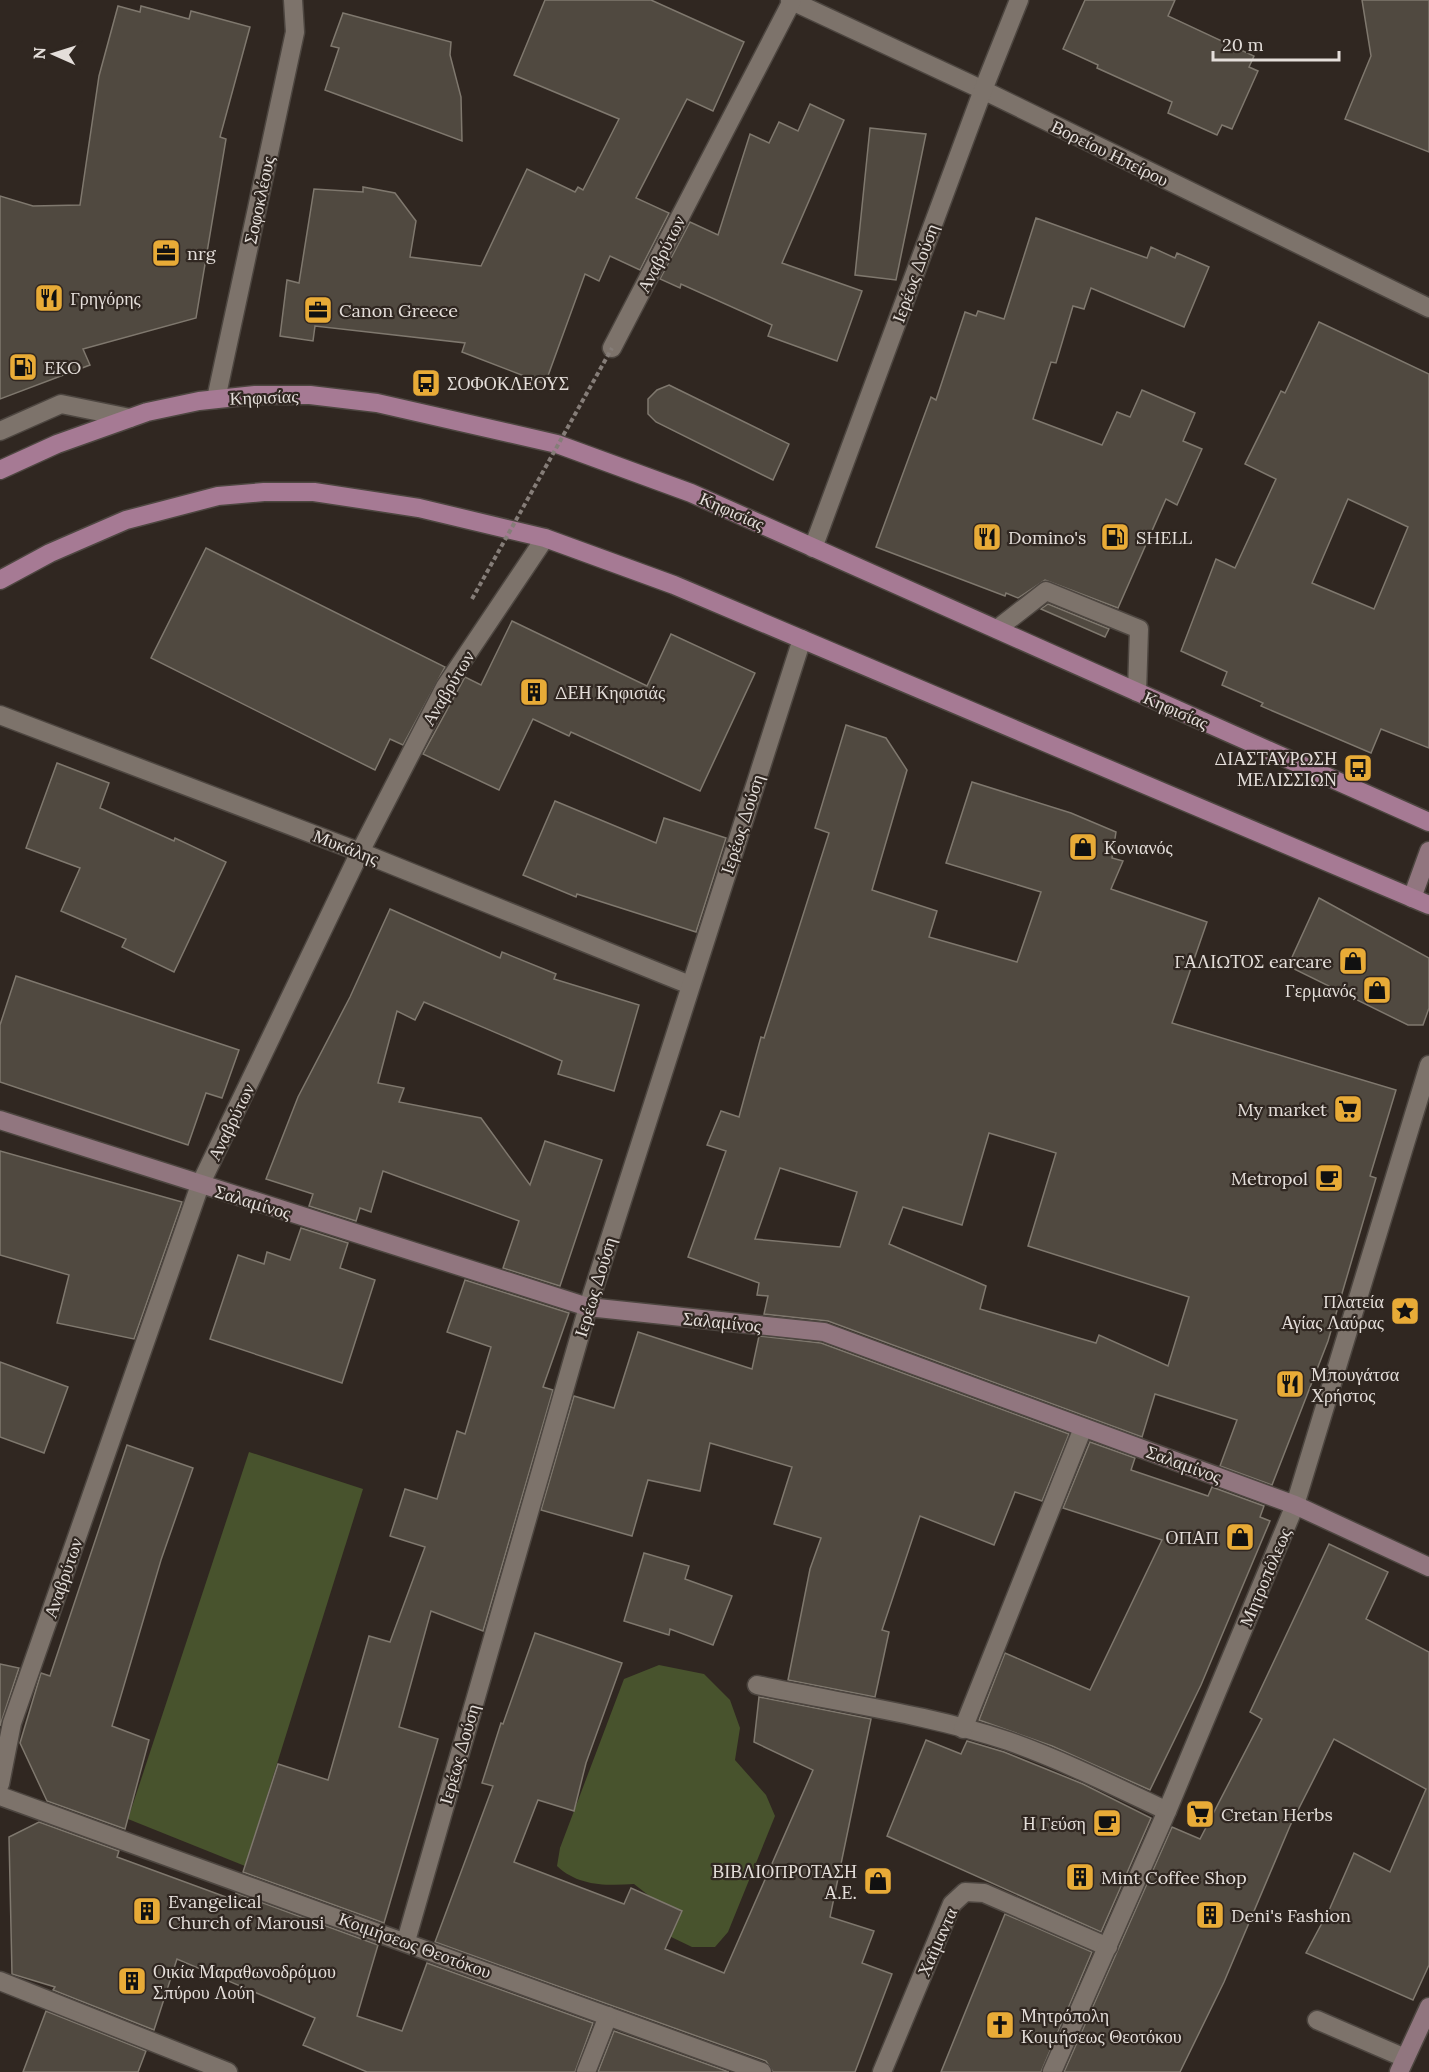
<svg xmlns="http://www.w3.org/2000/svg" width="1429" height="2072" font-family="Lora,serif">
<style>
.green{fill:#48532d}
.building{fill:#504940;stroke:#7f786e;stroke-width:1.5;fill-rule:evenodd}
.lines{fill:none;stroke-linecap:round;stroke-linejoin:round}
.lane-casing{stroke:#4d4640;stroke-width:21}
.street-casing{stroke:#4d4640;stroke-width:21}
.secondary-casing{stroke:#4d4640;stroke-width:21}
.primary-casing{stroke:#4d4640;stroke-width:21}
.lane{stroke:#7d736b;stroke-width:18}
.street{stroke:#7d736b;stroke-width:18}
.secondary{stroke:#91767f;stroke-width:18}
.primary{stroke:#a67a94;stroke-width:18}
.path-bridge{stroke:#857d78;stroke-width:4;stroke-dasharray:4.5 3;stroke-linecap:butt}
.labels{text-anchor:middle;dominant-baseline:central;stroke-width:4.5;stroke-linejoin:round;paint-order:stroke}
.street-label{font-size:18px;fill:#e4deda;stroke:#302721}
.poi-label{font-size:18px;fill:#e4deda;stroke:#302721;text-anchor:start}
</style>
<rect width="100%" height="100%" fill="#302721"/>
<!-- green -->
<g class="green">
<path d="M249 1452 363 1489 245 1866 128 1819Z"/>
<path d="M659 1665 704 1674 730 1700 740 1728 735 1760 766 1795 775 1816 728 1932 715 1947H692L667 1935 657 1902 634 1884C606 1886 578 1886 557 1866L560 1848 624 1679Z"/>
</g>
<!-- building -->
<g class="building">
<path d="M545 0H651L744 42 713 111 687 99 636 198 669 213 640 270 610 256 599 281 585 274 545 384 462 352 465 343 315 326 313 341 280 336 287 280 299 283 314 189 363 192V187L395 193 416 221 410 257 481 266 527 169 575 192 578 187 583 190 619 119 514 75Z"/>
<path d="M1085 0H1175L1168 16 1254 56 1249 67 1258 71 1232 129 1222 125 1217 135 1168 113 1172 102 1097 68 1098 65 1063 49Z"/>
<path d="M1362 0H1429V152L1345 119 1371 56Z"/>
<path d="M118 6 140 12 141 6 189 19 191 11 250 27 220 137 226 139 196 318 83 349 90 365 0 399V196L33 206 80 205 99 76Z"/>
<path d="M343 13 451 42 450 55 461 97 462 141 325 90 339 48 331 46Z"/>
<path d="M810 104 844 120 782 263 862 291 837 361 768 336 772 325 681 284 680 288 660 279 690 222 718 235 750 134 769 143 779 122 798 131Z"/>
<path d="M870 128 926 134 896 280 855 275Z"/>
<path d="M1036 218 1147 258 1151 247 1175 258 1177 253 1209 267 1184 327 1091 288 1084 309 1073 306 1056 363 1051 362 1033 419 1102 445 1117 412 1130 417 1142 390 1195 413 1183 441 1202 449 1177 505 1166 499 1118 608 1045 580 1018 598 1006 593 1005 596 876 547 931 397 936 400 965 312 976 316 978 311 1004 319Z"/>
<path d="M1319 322 1429 374V748L1381 729 1371 753 1261 706 1263 703 1222 685 1227 672 1181 651 1216 559 1235 568 1276 479 1245 464 1281 391 1285 393ZM1348 499 1408 527 1374 609 1312 583Z"/>
<path d="M669 385 789 444 773 480 656 422 648 414V399L657 390Z"/>
<path d="M206 548 445 667 403 745 390 739 375 770 151 658Z"/>
<path d="M1048 604 1109 629 1105 637 1041 609Z"/>
<path d="M512 621 647 686 671 634 755 673 700 791 571 732 569 736 533 719 499 790 423 754 465 677 481 685Z"/>
<path d="M846 725 886 738 907 770 872 890 937 911 929 937 1017 962 1041 892 946 863 972 782 1071 813 1116 832 1112 858 1123 861 1111 889 1207 922 1172 1023 1396 1090 1370 1176 1376 1178 1328 1341 1272 1485 1220 1466 1237 1420 1155 1394 1142 1437 828 1321 764 1314 768 1296 757 1295 759 1283 688 1257 726 1151 707 1145 721 1111 739 1117 761 1037 764 1038 829 833 815 828ZM989 1133 1056 1153 1028 1246 1189 1297 1168 1366 1099 1335 1096 1343 980 1309 986 1286 889 1244 903 1207 962 1225ZM780 1168 857 1192 840 1247 755 1239Z"/>
<path d="M57 763 109 783 100 808 174 841 175 838 226 862 174 972 122 947 126 939 61 911 80 868 26 848Z"/>
<path d="M555 801 656 843 664 818 726 838 696 932 577 894 576 897 523 875Z"/>
<path d="M1319 898 1429 958V1008L1423 1025H1408L1288 966Z"/>
<path d="M390 909 500 958 502 952 556 974 554 979 639 1005 614 1091 558 1074 562 1061 424 1002 415 1020 397 1011 378 1083 404 1088 399 1102 481 1118 530 1185 545 1141 602 1160 560 1286 503 1268 519 1221 383 1171 371 1212 360 1208 356 1221 309 1206 313 1194 266 1179 298 1097 350 997Z"/>
<path d="M16 976 239 1050 222 1098 206 1093 188 1145 0 1082V1025Z"/>
<path d="M0 1151 182 1202 134 1339 57 1323 69 1275 0 1255Z"/>
<path d="M301 1228 348 1243 340 1268 375 1280 342 1383 210 1339 238 1255 264 1264 267 1252 290 1260Z"/>
<path d="M465 1280 569 1313 543 1387 553 1390 483 1631 431 1611 399 1727 438 1739 384 1923 243 1872 278 1764 328 1780 369 1636 390 1642 425 1547 390 1536 405 1489 437 1499 457 1431 465 1434 491 1347 447 1332Z"/>
<path d="M638 1332 752 1369 759 1336 821 1343 1069 1434 1042 1501 1015 1492 994 1545 920 1516 882 1630 889 1632 875 1697 788 1680 810 1569 821 1538 774 1524 792 1467 710 1443 700 1491 648 1480 632 1536 541 1510 574 1396 614 1408Z"/>
<path d="M0 1362 68 1387 44 1453 0 1437Z"/>
<path d="M1090 1442 1135 1458 1131 1470 1208 1496 1212 1487 1264 1506 1260 1517 1270 1521 1201 1685 1150 1790 1052 1746 979 1720 1005 1653 1090 1690 1162 1540 1063 1508Z"/>
<path d="M127 1445 193 1468 161 1560 112 1726 149 1740 125 1829 47 1801 20 1743 41 1673 50 1676Z"/>
<path d="M1329 1544 1388 1572 1366 1619 1429 1652V1965L1413 2000 1306 1953 1330 1908 1354 1853 1390 1872 1426 1789 1334 1739 1290 1826 1224 1982 1180 2072H1064L1172 1827 1200 1839 1262 1719 1250 1712Z"/>
<path d="M644 1553 689 1566 685 1579 732 1596 713 1645 670 1629 669 1635 624 1621Z"/>
<path d="M535 1633 622 1663 586 1763 574 1811 538 1800 514 1862 624 1904 631 1888 682 1911 665 1949 724 1973 813 1770 754 1742 759 1697 871 1719 830 1917 874 1931 862 1963 892 1974 855 2072H773L766 2061 435 1942 493 1786 482 1783 501 1723 503 1724Z"/>
<path d="M0 1664 19 1668 0 1726Z"/>
<path d="M926 1740 961 1754 967 1741 1004 1752 1083 1784 1151 1818 1101 1932 887 1836Z"/>
<path d="M39 1822 119 1851 117 1857 234 1900 236 1893 378 1945 357 2016 402 2031 427 1963 593 2023 575 2072H367L303 2045 315 2018 177 1959 154 2030 53 1990 55 1987 12 1974 9 1837Z"/>
<path d="M1005 1914 1092 1952 1041 2072H941Z"/>
<path d="M46 2011 146 2051 138 2072H23Z"/>
<path d="M614 2031 729 2072H598Z"/>
</g>
<g class="lines">
<!-- lane casing -->
<g class="lane-casing">
<g id="lane">
<path d="M0 431 61 404 130 418"/>
<path d="M997 629 1046 591 1139 629 1137 692"/>
<path d="M757 1685C840 1703 927 1714 1008 1741 1062 1760 1114 1786 1167 1811"/>
<path d="M963 1729 1083 1428"/>
<path d="M1317 2020 1405 2058"/>
</g>
</g>
<!-- street casing -->
<g class="street-casing">
<g id="street">
<path d="M790 0 983 90 1429 308"/>
<path d="M612 348 792 1"/>
<path d="M216 399 295 32 293 0"/>
<path d="M813 548 983 90 1019 0"/>
<path d="M0 715 360 852 690 985"/>
<path d="M0 1784 12 1723 200 1185 360 852 445 687 545 538"/>
<path d="M0 1796 762 2072"/>
<path d="M406 1941 588 1307 802 639"/>
<path d="M0 1981 228 2072"/>
<path d="M586 2072 608 2016"/>
<path d="M882 2072 952 1904 965 1892 984 1893 1108 1947"/>
<path d="M1052 2072 1167 1811 1295 1505 1429 1065"/>
</g>
</g>
<!-- secondary casing -->
<g class="secondary-casing">
<g id="secondary">
<path d="M1412 898 1429 851"/>
<path d="M0 1120 588 1307 824 1332 1295 1505 1429 1567"/>
<path d="M1399 2072 1429 2007"/>
</g>
</g>
<!-- primary casing -->
<g class="primary-casing">
<g id="primary">
<path d="M0 470 57 444 147 412 199 401 255 395H310L377 403 557 444 691 493 1429 822"/>
<path d="M0 580 50 553 126 520 218 496 264 492H314L419 508 545 538 674 585 1429 905"/>
</g>
</g>
<!-- lane -->
<use href="#lane" class="lane"/>
<!-- street -->
<use href="#street" class="street"/>
<!-- secondary -->
<use href="#secondary" class="secondary"/>
<!-- primary -->
<use href="#primary" class="primary"/>
<!-- path-bridge -->
<path class="path-bridge" d="M472 599 612 348"/>
</g>
<!-- icons -->
<defs>
<g id="office-square" transform="scale(1.5)"><rect x="-9" y="-9" width="18" height="18" rx="4" fill="#e8ab37" stroke="#302721"/><path d="M-6-3h4V-5.5h4V-3h4V5H-6ZM-1-4.5V-3h2v-1.5ZM-6 0V1H6V0Z" fill="#111"/></g>
<g id="restaurant-square" transform="scale(1.5)"><rect x="-9" y="-9" width="18" height="18" rx="4" fill="#e8ab37" stroke="#302721"/><path d="M-5-6h1v4h1v-4h1v4h1v-4h1v5L-1.5 .5V6h-2V.5L-5-1ZM5-6V6H3V1.5H1.5Q1.5-4 5-6Z" fill="#111"/></g>
<g id="fuel-square" transform="scale(1.5)"><rect x="-9" y="-9" width="18" height="18" rx="4" fill="#e8ab37" stroke="#302721"/><path d="M-5.5-6h7V0h2V4h1.3V-2.5L3-4.5l.8-.8L6-3V5H2.5V1h-1V6h-7ZM-4.2-4.7v3.2H.2V-4.7Z" fill="#111"/></g>
<g id="bus-square" transform="scale(1.5)"><rect x="-9" y="-9" width="18" height="18" rx="4" fill="#e8ab37" stroke="#302721"/><path d="M-5-6H5V4H4V6H2V4H-2V6H-4V4H-5ZM-3.5-4V0h7V-4ZM-3.5 1.2v1.5H-2V1.2ZM2 1.2v1.5H3.5V1.2Z" fill="#111"/></g>
<g id="building-square" transform="scale(1.5)"><rect x="-9" y="-9" width="18" height="18" rx="4" fill="#e8ab37" stroke="#302721"/><path d="M-4-6H4V6H1V3H-1V6H-4ZM-2.5-4.3h1.7v1.8h-1.7ZM.8-4.3h1.7v1.8H.8ZM-2.5-1h1.7V.8h-1.7ZM.8-1h1.7V.8H.8Z" fill="#111"/></g>
<g id="shop-square" transform="scale(1.5)"><rect x="-9" y="-9" width="18" height="18" rx="4" fill="#e8ab37" stroke="#302721"/><path d="M-5-2.5h2.3a2.7 3.5 0 0 1 5.4 0H5L5.5 6h-11ZM-1.5-2.5h3a1.5 2.3 0 0 0-3 0Z" fill="#111"/></g>
<g id="supermarket-square" transform="scale(1.5)"><rect x="-9" y="-9" width="18" height="18" rx="4" fill="#e8ab37" stroke="#302721"/><path d="M-6-5.5h2.5l.6 2H6L4.5 2H-2.5L-4.4-4H-6ZM-1.5 3.2a1.3 1.3 0 1 0 .1 0ZM3 3.2a1.3 1.3 0 1 0 .1 0Z" fill="#111"/></g>
<g id="cafe-square" transform="scale(1.5)"><rect x="-9" y="-9" width="18" height="18" rx="4" fill="#e8ab37" stroke="#302721"/><path d="M-5.5-4.5H6V0H3Q3 3.5 0 3.5H-2.5Q-5.5 3.5-5.5 0ZM3-3.2v2h1.7v-2ZM-6 4.5H4V6H-6Z" fill="#111"/></g>
<g id="sight-square" transform="scale(1.5)"><rect x="-9" y="-9" width="18" height="18" rx="4" fill="#e8ab37" stroke="#302721"/><path d="M0-6L1.8-2.2L6-1.7L2.9 1.2L3.7 5.4L0 3.3L-3.7 5.4L-2.9 1.2L-6-1.7L-1.8-2.2Z" fill="#111"/></g>
<g id="church-square" transform="scale(1.5)"><rect x="-9" y="-9" width="18" height="18" rx="4" fill="#e8ab37" stroke="#302721"/><path d="M-1.2-6h2.4v3.5h3.3v2.4h-3.3V6h-2.4V-.1h-3.3v-2.4h3.3Z" fill="#111"/></g>
</defs>
<g fill-rule="evenodd">
<use href="#office-square" x="166" y="253"/>
<use href="#restaurant-square" x="49" y="298"/>
<use href="#office-square" x="318" y="310"/>
<use href="#fuel-square" x="23" y="367"/>
<use href="#bus-square" x="426" y="383"/>
<use href="#restaurant-square" x="987" y="537"/>
<use href="#fuel-square" x="1115" y="537"/>
<use href="#building-square" x="534" y="692"/>
<use href="#bus-square" x="1358" y="768"/>
<use href="#shop-square" x="1083" y="847"/>
<use href="#shop-square" x="1353" y="961"/>
<use href="#shop-square" x="1377" y="990"/>
<use href="#supermarket-square" x="1348" y="1109"/>
<use href="#cafe-square" x="1329" y="1178"/>
<use href="#sight-square" x="1405" y="1311"/>
<use href="#restaurant-square" x="1290" y="1384"/>
<use href="#shop-square" x="1240" y="1537"/>
<use href="#supermarket-square" x="1200" y="1814"/>
<use href="#cafe-square" x="1107" y="1823"/>
<use href="#building-square" x="1080" y="1877"/>
<use href="#shop-square" x="878" y="1881"/>
<use href="#building-square" x="147" y="1911"/>
<use href="#building-square" x="1210" y="1915"/>
<use href="#building-square" x="132" y="1981"/>
<use href="#church-square" x="1000" y="2025"/>
</g>
<g class="labels">
<!-- street labels -->
<g class="street-label">
<text transform="translate(1110 153) rotate(26)">Βορείου Ηπείρου</text>
<text transform="translate(259 200) rotate(-78)">Σοφοκλέους</text>
<text transform="translate(661 254) rotate(-63)">Αναβρύτων</text>
<text transform="translate(915 273) rotate(-70)">Ιερέως Δούση</text>
<text transform="translate(264 397) rotate(-2)">Κηφισίας</text>
<text transform="translate(732 511) rotate(24)">Κηφισίας</text>
<text transform="translate(448 688) rotate(-59)">Αναβρύτων</text>
<text transform="translate(1176 710) rotate(24)">Κηφισίας</text>
<text transform="translate(742 824) rotate(-72)">Ιερέως Δούση</text>
<text transform="translate(346 847) rotate(21)">Μυκάλης</text>
<text transform="translate(231 1122) rotate(-64)">Αναβρύτων</text>
<text transform="translate(253 1202) rotate(17)">Σαλαμίνος</text>
<text transform="translate(595 1287) rotate(-73)">Ιερέως Δούση</text>
<text transform="translate(722 1322) rotate(6)">Σαλαμίνος</text>
<text transform="translate(1184 1464) rotate(20)">Σαλαμίνος</text>
<text transform="translate(1265 1577) rotate(-67)">Μητροπόλεως</text>
<text transform="translate(63 1578) rotate(-71)">Αναβρύτων</text>
<text transform="translate(459 1754) rotate(-74)">Ιερέως Δούση</text>
<text transform="translate(937 1942) rotate(-66)">Χαϊμαντα</text>
<text transform="translate(415 1945) rotate(20)">Κοιμήσεως Θεοτόκου</text>
</g>
<!-- poi labels -->
<g class="poi-label">
<text x="187" y="253">nrg</text>
<text x="70" y="298">Γρηγόρης</text>
<text x="339" y="310">Canon Greece</text>
<text x="44" y="367">EKO</text>
<text x="447" y="383">ΣΟΦΟΚΛΕΟΥΣ</text>
<text x="1008" y="537">Domino's</text>
<text x="1136" y="537">SHELL</text>
<text x="555" y="692">ΔΕΗ Κηφισιάς</text>
<text x="1337" y="758" text-anchor="end">ΔΙΑΣΤΑΥΡΩΣΗ<tspan x="1337" dy="21">ΜΕΛΙΣΣΙΩΝ</tspan></text>
<text x="1104" y="847">Κονιανός</text>
<text x="1332" y="961" text-anchor="end">ΓΑΛΙΩΤΟΣ earcare</text>
<text x="1356" y="990" text-anchor="end">Γερμανός</text>
<text x="1327" y="1109" text-anchor="end">My market</text>
<text x="1308" y="1178" text-anchor="end">Metropol</text>
<text x="1384" y="1301" text-anchor="end">Πλατεία<tspan x="1384" dy="21">Αγίας Λαύρας</tspan></text>
<text x="1311" y="1374">Μπουγάτσα<tspan x="1311" dy="21">Χρήστος</tspan></text>
<text x="1219" y="1537" text-anchor="end">ΟΠΑΠ</text>
<text x="1221" y="1814">Cretan Herbs</text>
<text x="1086" y="1823" text-anchor="end">Η Γεύση</text>
<text x="857" y="1871" text-anchor="end">ΒΙΒΛΙΟΠΡΟΤΑΣΗ<tspan x="857" dy="21">Α.Ε.</tspan></text>
<text x="1101" y="1877">Mint Coffee Shop</text>
<text x="168" y="1901">Evangelical<tspan x="168" dy="21">Church of Marousi</tspan></text>
<text x="1231" y="1915">Deni's Fashion</text>
<text x="153" y="1971">Οικία Μαραθωνοδρόμου<tspan x="153" dy="21">Σπύρου Λούη</tspan></text>
<text x="1021" y="2015">Μητρόπολη<tspan x="1021" dy="21">Κοιμήσεως Θεοτόκου</tspan></text>
</g>
</g>
<!-- north arrow -->
<g transform="translate(54 54) rotate(273)" stroke="#302721" stroke-width="4.5" paint-order="stroke">
<path d="M0-4.5L10 22L0 15L-10 22Z" fill="#e4deda"/>
<text y="-9" font-size="16" font-weight="bold" text-anchor="middle" fill="#e4deda">N</text>
</g>
<!-- scale -->
<path d="M1213 51v9h126v-9" fill="none" stroke="#e4deda" stroke-width="3"/>
<text x="1222" y="51" font-size="18" fill="#e4deda" stroke="#302721" stroke-width="4.5" paint-order="stroke">20 m</text>
</svg>
